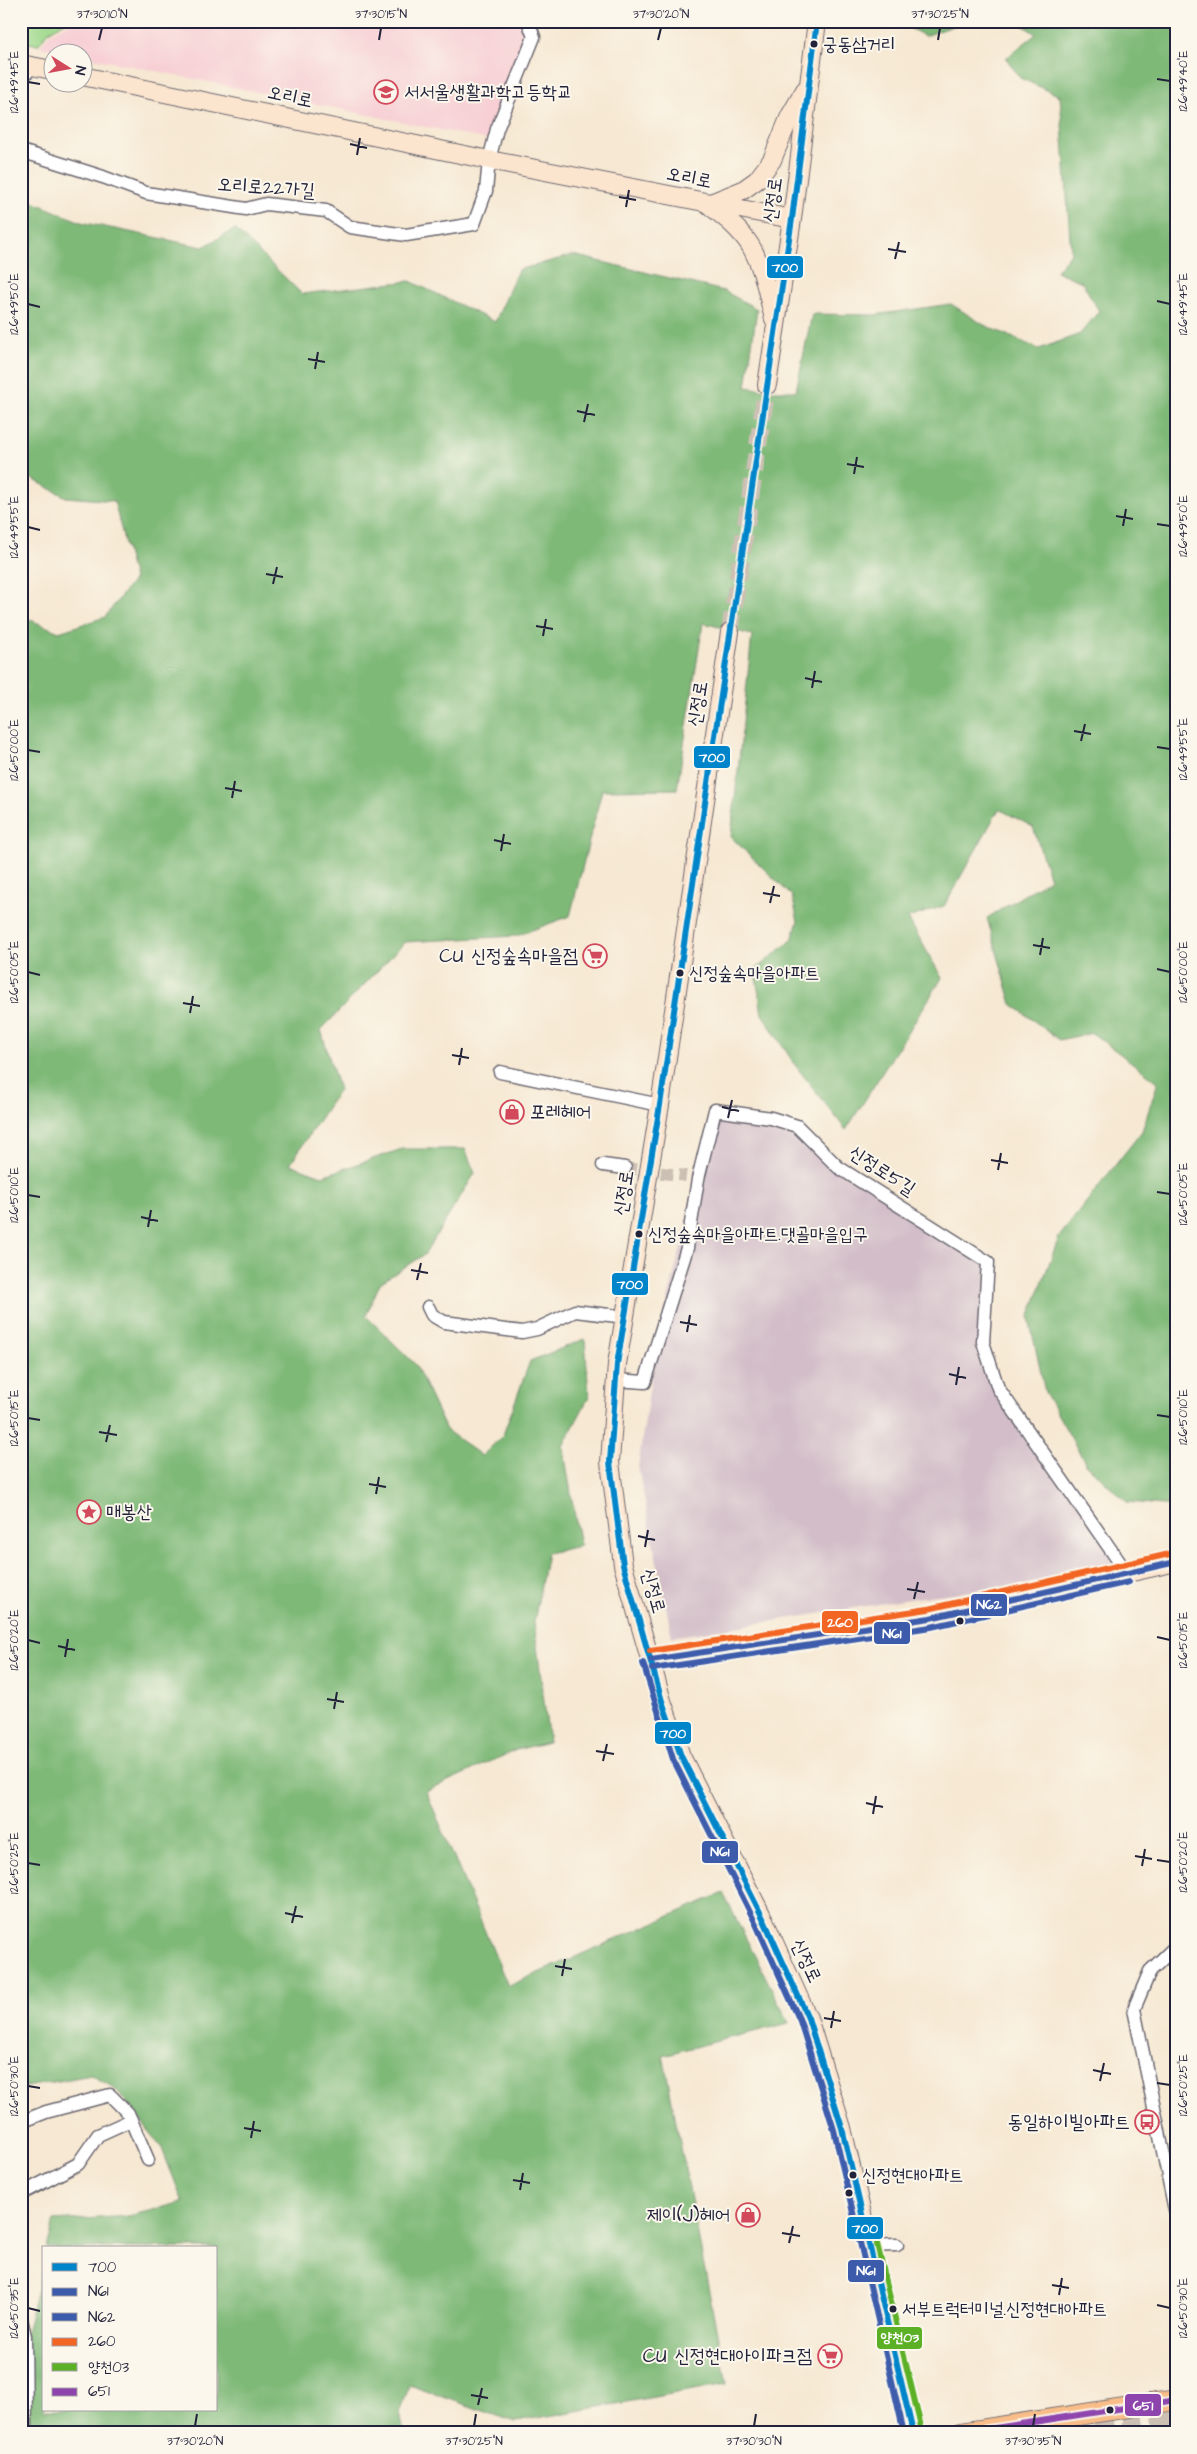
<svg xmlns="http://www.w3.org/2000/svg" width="1197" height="2454" font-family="'Architects Daughter','Poor Story',sans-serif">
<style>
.built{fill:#f7cfd4}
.industrial{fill:#d2bdc8}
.green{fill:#9fd98c;stroke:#607e64}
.forest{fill:#7fb978;stroke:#506e5a}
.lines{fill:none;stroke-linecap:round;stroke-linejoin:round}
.street-tunnel{stroke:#ccc0b4;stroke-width:12;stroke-dasharray:12 6;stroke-linecap:butt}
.secondary-tunnel{stroke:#ccc0b4;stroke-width:18;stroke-dasharray:18 9;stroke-linecap:butt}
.primary-tunnel{stroke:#ccc0b4;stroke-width:20;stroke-dasharray:20 10;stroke-linecap:butt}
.street-casing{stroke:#6c6770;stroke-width:15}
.secondary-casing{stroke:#6c6770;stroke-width:20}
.primary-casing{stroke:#6c6770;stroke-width:22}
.street{stroke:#fff;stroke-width:12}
.secondary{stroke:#fce5cf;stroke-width:18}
.primary{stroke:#f8bd88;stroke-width:20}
.bus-1-casing{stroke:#fbf7ec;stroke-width:10}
.bus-2-casing{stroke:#fbf7ec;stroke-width:10}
.bus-3-casing{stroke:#fbf7ec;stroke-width:10}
.bus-4-casing{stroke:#fbf7ec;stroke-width:10}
.bus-5-casing{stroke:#fbf7ec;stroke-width:10}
.bus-6-casing{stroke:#fbf7ec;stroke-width:10}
.bus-1{stroke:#0085ca;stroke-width:6}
.bus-2{stroke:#3d5bab;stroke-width:6}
.bus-3{stroke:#3d5bab;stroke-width:6}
.bus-4{stroke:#f26522;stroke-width:6}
.bus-5{stroke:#5bb025;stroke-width:6}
.bus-6{stroke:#8e44ad;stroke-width:6}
.ticks{fill:none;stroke:#22223b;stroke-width:2}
.bus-dot{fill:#22223b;stroke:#fbf7ec;stroke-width:2}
.labels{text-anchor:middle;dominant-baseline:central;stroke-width:4;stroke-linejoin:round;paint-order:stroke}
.bus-label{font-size:18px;fill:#22223b;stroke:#fbf7ec;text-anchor:start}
.poi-label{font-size:19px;fill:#22223b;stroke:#fbf7ec;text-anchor:end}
.street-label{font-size:19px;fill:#22223b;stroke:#fbf7ec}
.line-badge{stroke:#fbf7ec;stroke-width:2}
.badge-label{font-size:14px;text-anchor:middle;font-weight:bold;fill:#fff}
.neatline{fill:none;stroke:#22223b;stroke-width:2}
.ticks-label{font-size:12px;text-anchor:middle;fill:#22223b}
</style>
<rect width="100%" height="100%" fill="#fbf7ec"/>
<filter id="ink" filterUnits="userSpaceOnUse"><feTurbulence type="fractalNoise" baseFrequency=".02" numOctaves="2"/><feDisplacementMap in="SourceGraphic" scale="10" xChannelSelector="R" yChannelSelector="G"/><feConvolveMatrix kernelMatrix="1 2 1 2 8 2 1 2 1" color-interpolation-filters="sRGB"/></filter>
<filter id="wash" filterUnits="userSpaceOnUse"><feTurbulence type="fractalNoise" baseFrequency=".0096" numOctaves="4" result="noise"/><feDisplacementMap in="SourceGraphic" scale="20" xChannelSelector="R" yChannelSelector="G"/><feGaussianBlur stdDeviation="1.12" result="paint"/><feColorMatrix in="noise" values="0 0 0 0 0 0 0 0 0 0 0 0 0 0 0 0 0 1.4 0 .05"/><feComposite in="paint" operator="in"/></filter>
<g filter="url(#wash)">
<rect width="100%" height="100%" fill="#f6e8d2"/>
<!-- built -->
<path class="built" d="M72 21H528L534 37 494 141 83 56 82 52H68L40 47 49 34Z"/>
<!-- industrial -->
<path class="industrial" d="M715 1110 797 1126 838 1167 988 1262 983 1342 998 1388 1127 1573 929 1596 672 1637 638 1467 655 1351Z"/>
<!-- green -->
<path class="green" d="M21 21H67L48 32 38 45 21 41Z"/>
<!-- forest -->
<g class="forest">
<path d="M896 21H967L925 36Z"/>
<path d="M1016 21H1176V1506L1127 1502 1086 1464 1045 1392 1029 1318 1059 1237 1142 1131 1158 1082 1092 1033 1059 1040 1012 1004 987 918 1050 879 1033 827 999 809 944 906 908 918 942 978 846 1130 795 1065 762 1014 755 970 792 940 798 921 792 896 731 837 752 635 703 623 677 789 602 790 570 916 516 936 405 942 321 1030 339 1090 290 1164 322 1176 402 1149H465L475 1173 425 1254 380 1283 366 1316 415 1364 446 1430 482 1456 503 1435 530 1361 585 1339 589 1397 563 1446 580 1546 547 1553 534 1622 549 1742 516 1750 426 1791 508 1986 723 1893 789 2023 663 2055 727 2384 515 2422 409 2385 400 2413 404 2433H26L25 2336 44 2262V2410H216V2248H47L54 2221 129 2216 183 2202 161 2146 116 2089 91 2075 21 2088V616L59 632 105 617 134 579 114 501 66 497 21 473V197L81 222 203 247 235 229 302 294 410 281 495 322 518 270 573 255 724 291 757 309 746 387 767 390 733 598 770 391H796L812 314 874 315 951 304 984 325 1039 349 1080 334 1099 311 1082 282 1056 271 1071 253 1060 96 1020 78 1006 58 1036 34Z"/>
</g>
</g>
<g filter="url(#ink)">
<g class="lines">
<!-- street-tunnel -->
<path class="street-tunnel" d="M625 1168 686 1176"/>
<!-- secondary-tunnel -->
<path class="secondary-tunnel" d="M730 632 767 385"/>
<!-- primary-tunnel -->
<g class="primary-tunnel">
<path d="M1093 2422 1176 2411"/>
<path d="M1123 2433 1176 2425"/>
</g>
<!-- street casing -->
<g class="street-casing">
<g id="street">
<path d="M21 79 33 66"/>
<path d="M21 151 103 177 146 193 246 209 266 204 326 211 350 227 406 235 474 224 486 191 489 160 497 129 534 37 528 21"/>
<path d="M500 1072 660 1105"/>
<path d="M603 1165 625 1168"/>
<path d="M428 1307 432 1315 444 1322 522 1332 537 1329 575 1311 626 1317"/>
<path d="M615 1380 645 1382 687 1248 698 1179 715 1110 771 1118 797 1126 838 1167 988 1262 983 1342 998 1388 1127 1573"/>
<path d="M1176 1946 1150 1971 1134 2009 1176 2215"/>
<path d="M21 2122 46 2112 110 2095 128 2113 148 2160"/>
<path d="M21 2194 78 2164 98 2135 131 2120"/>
<path d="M868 2246 897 2245"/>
<path d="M21 2319 25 2336 26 2433"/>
</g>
</g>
<!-- secondary casing -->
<g class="secondary-casing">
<g id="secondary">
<path d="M21 64 52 70"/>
<path d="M82 76 489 160 792 219"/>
<path d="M774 319C768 295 763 266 750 245 739 228 723 216 708 204L743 190 757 180 772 160 790 116 805 90"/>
<path d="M767 385 792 219 817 21"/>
<path d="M730 632 660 1105 617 1364 610 1462 623 1565 662 1701 681 1756 764 1920 808 2018 842 2128 913 2433"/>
<path d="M651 1660 930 1618 1176 1562"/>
</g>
</g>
<!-- primary casing -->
<g class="primary-casing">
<path id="primary" d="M960 2433 1176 2400"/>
</g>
<!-- street -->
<use href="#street" class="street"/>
<!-- secondary -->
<use href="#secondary" class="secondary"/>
<!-- primary -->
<use href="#primary" class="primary"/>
<!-- bus-1 casing -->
<g class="bus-1-casing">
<path id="bus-1" d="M817 21 792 219 660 1105 617 1364 610 1462 623 1565 662 1701 681 1756 764 1920 808 2018 842 2128 913 2433"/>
</g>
<!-- bus-2 casing -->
<g class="bus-2-casing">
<g id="bus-2">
<path d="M643 1663 673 1759 756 1924 800 2021 834 2130 904 2433"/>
<path d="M652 1669 931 1627 1129 1582"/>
</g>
</g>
<!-- bus-3 casing -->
<g class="bus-3-casing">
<path id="bus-3" d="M651 1660 930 1618 1176 1562"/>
</g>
<!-- bus-4 casing -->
<g class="bus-4-casing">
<path id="bus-4" d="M650 1651 928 1609 1174 1553"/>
</g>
<!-- bus-5 casing -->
<g class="bus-5-casing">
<path id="bus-5" d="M877 2244 922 2431"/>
</g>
<!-- bus-6 casing -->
<g class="bus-6-casing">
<path id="bus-6" d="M962 2433 1176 2400"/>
</g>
<!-- bus-1 -->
<use href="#bus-1" class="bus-1"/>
<!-- bus-2 -->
<use href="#bus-2" class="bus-2"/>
<!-- bus-3 -->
<use href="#bus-3" class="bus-3"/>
<!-- bus-4 -->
<use href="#bus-4" class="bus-4"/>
<!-- bus-5 -->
<use href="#bus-5" class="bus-5"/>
<!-- bus-6 -->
<use href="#bus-6" class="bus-6"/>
</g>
</g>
<!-- ticks -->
<path class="ticks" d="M99 40 102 28M379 40 381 28M658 40 661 28M938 40 940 28M1157 79 1170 81M28 82 40 84M350 144 367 148M357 155 360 138M619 197 636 200M626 207 629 190M888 249 906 252M895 259 899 242M1157 301 1170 304M28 304 40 307M308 359 325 362M315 369 318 352M577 411 595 415M584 422 588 404M847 464 864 467M854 474 857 457M1116 516 1133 519M1157 524 1170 526M1123 526 1126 509M28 527 40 530M266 574 283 577M273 584 277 567M536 626 553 629M543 636 546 619M805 678 822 682M812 688 815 671M1074 731 1091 734M1081 741 1085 724M1157 747 1170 749M28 750 40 752M225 788 242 791M232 798 235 781M494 840 511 844M501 851 504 834M763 893 780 896M770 903 774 886M1033 945 1050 948M1040 955 1043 938M1157 969 1170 972M28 972 40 975M183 1003 200 1006M190 1013 193 996M452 1055 469 1058M459 1065 462 1048M722 1107 739 1111M728 1118 732 1100M991 1160 1008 1163M998 1170 1001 1153M1157 1192 1170 1194M28 1195 40 1197M141 1217 158 1221M148 1227 151 1210M411 1270 428 1273M417 1280 421 1263M680 1322 697 1325M687 1332 690 1315M949 1374 966 1378M956 1385 959 1367M1157 1415 1170 1417M28 1418 40 1420M99 1432 117 1435M106 1442 110 1425M369 1484 386 1487M376 1494 379 1477M638 1536 655 1540M645 1547 648 1530M907 1589 925 1592M914 1599 918 1582M1157 1637 1170 1640M28 1640 40 1643M58 1646 75 1650M65 1657 68 1639M327 1699 344 1702M334 1709 337 1692M596 1751 614 1754M603 1761 607 1744M866 1803 883 1807M873 1814 876 1796M1135 1856 1152 1859M1157 1860 1170 1862M28 1863 40 1865M1142 1866 1145 1849M285 1913 303 1917M292 1923 296 1906M555 1966 572 1969M562 1976 565 1959M824 2018 841 2021M831 2028 834 2011M1093 2070 1111 2074M1100 2081 1104 2063M1157 2083 1170 2085M28 2086 40 2088M244 2128 261 2131M251 2138 254 2121M513 2180 530 2183M520 2190 523 2173M782 2233 800 2236M789 2243 793 2226M1052 2285 1069 2288M1059 2295 1062 2278M1157 2305 1170 2308M28 2308 40 2311M471 2395 488 2398M478 2405 482 2388M195 2426 197 2414M474 2426 476 2414M754 2426 756 2414M1033 2426 1035 2414"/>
<!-- icons -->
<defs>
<g id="school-ring" transform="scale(1.25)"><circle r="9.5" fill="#fbf7ec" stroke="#d1495b" stroke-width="1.5"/><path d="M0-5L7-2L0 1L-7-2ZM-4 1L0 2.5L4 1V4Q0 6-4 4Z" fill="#d1495b"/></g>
<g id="supermarket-ring" transform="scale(1.25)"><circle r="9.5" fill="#fbf7ec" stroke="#d1495b" stroke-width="1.5"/><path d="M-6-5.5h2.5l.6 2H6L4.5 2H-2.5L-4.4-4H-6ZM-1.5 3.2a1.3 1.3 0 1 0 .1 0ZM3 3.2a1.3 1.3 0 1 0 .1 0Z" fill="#d1495b"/></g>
<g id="shop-ring" transform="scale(1.25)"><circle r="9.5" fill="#fbf7ec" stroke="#d1495b" stroke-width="1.5"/><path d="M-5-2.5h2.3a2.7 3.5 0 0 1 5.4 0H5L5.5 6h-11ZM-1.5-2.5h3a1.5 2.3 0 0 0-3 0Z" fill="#d1495b"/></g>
<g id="sight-ring" transform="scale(1.25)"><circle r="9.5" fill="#fbf7ec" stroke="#d1495b" stroke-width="1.5"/><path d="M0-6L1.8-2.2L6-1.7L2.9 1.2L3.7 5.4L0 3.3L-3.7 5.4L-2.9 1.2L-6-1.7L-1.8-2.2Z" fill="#d1495b"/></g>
<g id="bus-ring" transform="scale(1.25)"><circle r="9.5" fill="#fbf7ec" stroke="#d1495b" stroke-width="1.5"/><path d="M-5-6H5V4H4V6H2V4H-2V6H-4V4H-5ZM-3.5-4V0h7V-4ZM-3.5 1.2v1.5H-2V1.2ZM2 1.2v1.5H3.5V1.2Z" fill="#d1495b"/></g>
</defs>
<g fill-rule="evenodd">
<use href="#school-ring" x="386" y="92"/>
<use href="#supermarket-ring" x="595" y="956"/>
<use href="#shop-ring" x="512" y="1112"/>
<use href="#sight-ring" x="89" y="1512"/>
<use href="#bus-ring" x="1147" y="2122"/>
<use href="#shop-ring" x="748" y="2215"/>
<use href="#supermarket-ring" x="830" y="2356"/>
</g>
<!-- markers -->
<g class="bus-dot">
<circle cx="814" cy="44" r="4.5"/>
<circle cx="680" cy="973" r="4.5"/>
<circle cx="639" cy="1234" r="4.5"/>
<circle cx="960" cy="1621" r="4.5"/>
<circle cx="853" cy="2175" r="4.5"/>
<circle cx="849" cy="2193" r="4.5"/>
<circle cx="893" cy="2309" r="4.5"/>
<circle cx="1110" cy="2410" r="4.5"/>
</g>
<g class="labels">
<!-- bus labels -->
<g class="bus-label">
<text x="823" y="44">궁동삼거리</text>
<text x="689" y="973">신정숲속마을아파트</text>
<text x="648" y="1234">신정숲속마을아파트.댓골마을입구</text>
<text x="862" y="2175">신정현대아파트</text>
<text x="902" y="2309">서부트럭터미널.신정현대아파트</text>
</g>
<!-- poi labels -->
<g class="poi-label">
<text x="404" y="92" text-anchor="start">서서울생활과학고등학교</text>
<text x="578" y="956">CU 신정숲속마을점</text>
<text x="530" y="1112" text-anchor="start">포레헤어</text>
<text x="106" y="1512" text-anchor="start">매봉산</text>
<text x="1130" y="2122">동일하이빌아파트</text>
<text x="730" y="2215">제이(J)헤어</text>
<text x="812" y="2356">CU 신정현대아이파크점</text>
</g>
<!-- street labels -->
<g class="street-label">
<text transform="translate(290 97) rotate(12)">오리로</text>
<text transform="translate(689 178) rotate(11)">오리로</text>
<text transform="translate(266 188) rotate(4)">오리로22가길</text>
<text transform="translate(773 200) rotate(-82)">신정로</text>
<text transform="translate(698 704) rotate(-81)">신정로</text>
<text transform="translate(882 1171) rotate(33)">신정로5길</text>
<text transform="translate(624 1193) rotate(-81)">신정로</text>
<text transform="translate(653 1591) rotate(74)">신정로</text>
<text transform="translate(806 1961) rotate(65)">신정로</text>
</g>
</g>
<g class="line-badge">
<rect x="766" y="255" width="38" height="24" rx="5" fill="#0085ca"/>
<rect x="693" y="745" width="38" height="24" rx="5" fill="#0085ca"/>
<rect x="611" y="1272" width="38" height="24" rx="5" fill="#0085ca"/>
<rect x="970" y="1593" width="38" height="24" rx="5" fill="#3d5bab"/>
<rect x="821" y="1610" width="38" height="24" rx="5" fill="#f26522"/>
<rect x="873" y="1621" width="38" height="24" rx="5" fill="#3d5bab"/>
<rect x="654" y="1721" width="38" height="24" rx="5" fill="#0085ca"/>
<rect x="701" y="1840" width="38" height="24" rx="5" fill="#3d5bab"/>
<rect x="846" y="2216" width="38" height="24" rx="5" fill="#0085ca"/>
<rect x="847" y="2259" width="38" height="24" rx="5" fill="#3d5bab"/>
<rect x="876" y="2326" width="47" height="24" rx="5" fill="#5bb025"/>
<rect x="1124" y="2393" width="38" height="24" rx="5" fill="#8e44ad"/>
</g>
<g class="badge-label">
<text x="785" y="272">700</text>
<text x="712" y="762">700</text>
<text x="630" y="1289">700</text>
<text x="989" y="1609">N62</text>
<text x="840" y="1627">260</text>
<text x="892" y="1638">N61</text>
<text x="673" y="1738">700</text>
<text x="720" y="1856">N61</text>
<text x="865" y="2233">700</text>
<text x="866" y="2275">N61</text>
<text x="900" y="2342">양천03</text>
<text x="1143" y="2410">651</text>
</g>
<!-- margin -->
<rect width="1197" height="2454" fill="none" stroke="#fbf7ec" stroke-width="55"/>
<!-- legend -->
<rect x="42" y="2246" width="175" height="165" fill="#fbf7ec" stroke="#a4a2a5"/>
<rect x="52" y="2263" width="25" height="8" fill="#0085ca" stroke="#a4a2a5"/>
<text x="88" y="2272" font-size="15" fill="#22223b">700</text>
<rect x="52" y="2288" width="25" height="8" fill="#3d5bab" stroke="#a4a2a5"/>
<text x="88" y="2296" font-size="15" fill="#22223b">N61</text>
<rect x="52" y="2313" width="25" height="8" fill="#3d5bab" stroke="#a4a2a5"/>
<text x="88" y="2322" font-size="15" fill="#22223b">N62</text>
<rect x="52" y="2338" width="25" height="8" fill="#f26522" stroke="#a4a2a5"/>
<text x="88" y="2346" font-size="15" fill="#22223b">260</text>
<rect x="52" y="2363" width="25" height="8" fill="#5bb025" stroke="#a4a2a5"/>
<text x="88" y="2372" font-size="15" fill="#22223b">양천03</text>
<rect x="52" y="2388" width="25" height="8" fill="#8e44ad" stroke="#a4a2a5"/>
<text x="88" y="2396" font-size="15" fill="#22223b">651</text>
<!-- north arrow -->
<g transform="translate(68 68) rotate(101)"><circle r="24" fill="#fbf7ec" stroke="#a4a2a5"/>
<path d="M0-4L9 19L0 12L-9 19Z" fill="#d1495b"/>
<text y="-8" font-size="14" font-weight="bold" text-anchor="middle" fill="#22223b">N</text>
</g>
<rect x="28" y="28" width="1142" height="2398" class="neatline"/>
<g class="ticks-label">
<text x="102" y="18">37°30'10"N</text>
<text x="381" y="18">37°30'15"N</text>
<text x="661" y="18">37°30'20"N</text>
<text x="940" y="18">37°30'25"N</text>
<text transform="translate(1183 81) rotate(-90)" y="4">126°49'40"E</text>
<text transform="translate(14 82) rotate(-90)" y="4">126°49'45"E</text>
<text transform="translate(1183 304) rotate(-90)" y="4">126°49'45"E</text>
<text transform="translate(14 304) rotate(-90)" y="4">126°49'50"E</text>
<text transform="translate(1183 526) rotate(-90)" y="4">126°49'50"E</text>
<text transform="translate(14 527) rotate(-90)" y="4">126°49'55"E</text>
<text transform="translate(1183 749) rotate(-90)" y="4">126°49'55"E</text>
<text transform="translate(14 750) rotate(-90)" y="4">126°50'00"E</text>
<text transform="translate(1183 972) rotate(-90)" y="4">126°50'00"E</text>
<text transform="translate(14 972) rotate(-90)" y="4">126°50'05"E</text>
<text transform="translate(1183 1194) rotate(-90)" y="4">126°50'05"E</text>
<text transform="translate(14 1195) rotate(-90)" y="4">126°50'10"E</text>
<text transform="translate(1183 1417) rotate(-90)" y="4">126°50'10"E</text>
<text transform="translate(14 1418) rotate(-90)" y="4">126°50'15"E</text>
<text transform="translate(1183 1640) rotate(-90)" y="4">126°50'15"E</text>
<text transform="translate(14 1640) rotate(-90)" y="4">126°50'20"E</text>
<text transform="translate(1183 1862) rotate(-90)" y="4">126°50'20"E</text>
<text transform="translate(14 1863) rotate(-90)" y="4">126°50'25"E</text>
<text transform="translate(1183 2085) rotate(-90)" y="4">126°50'25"E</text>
<text transform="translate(14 2086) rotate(-90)" y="4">126°50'30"E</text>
<text transform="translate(1183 2308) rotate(-90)" y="4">126°50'30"E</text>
<text transform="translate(14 2308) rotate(-90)" y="4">126°50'35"E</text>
<text x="195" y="2445">37°30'20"N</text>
<text x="474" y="2445">37°30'25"N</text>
<text x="754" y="2445">37°30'30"N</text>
<text x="1033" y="2445">37°30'35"N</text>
</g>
</svg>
